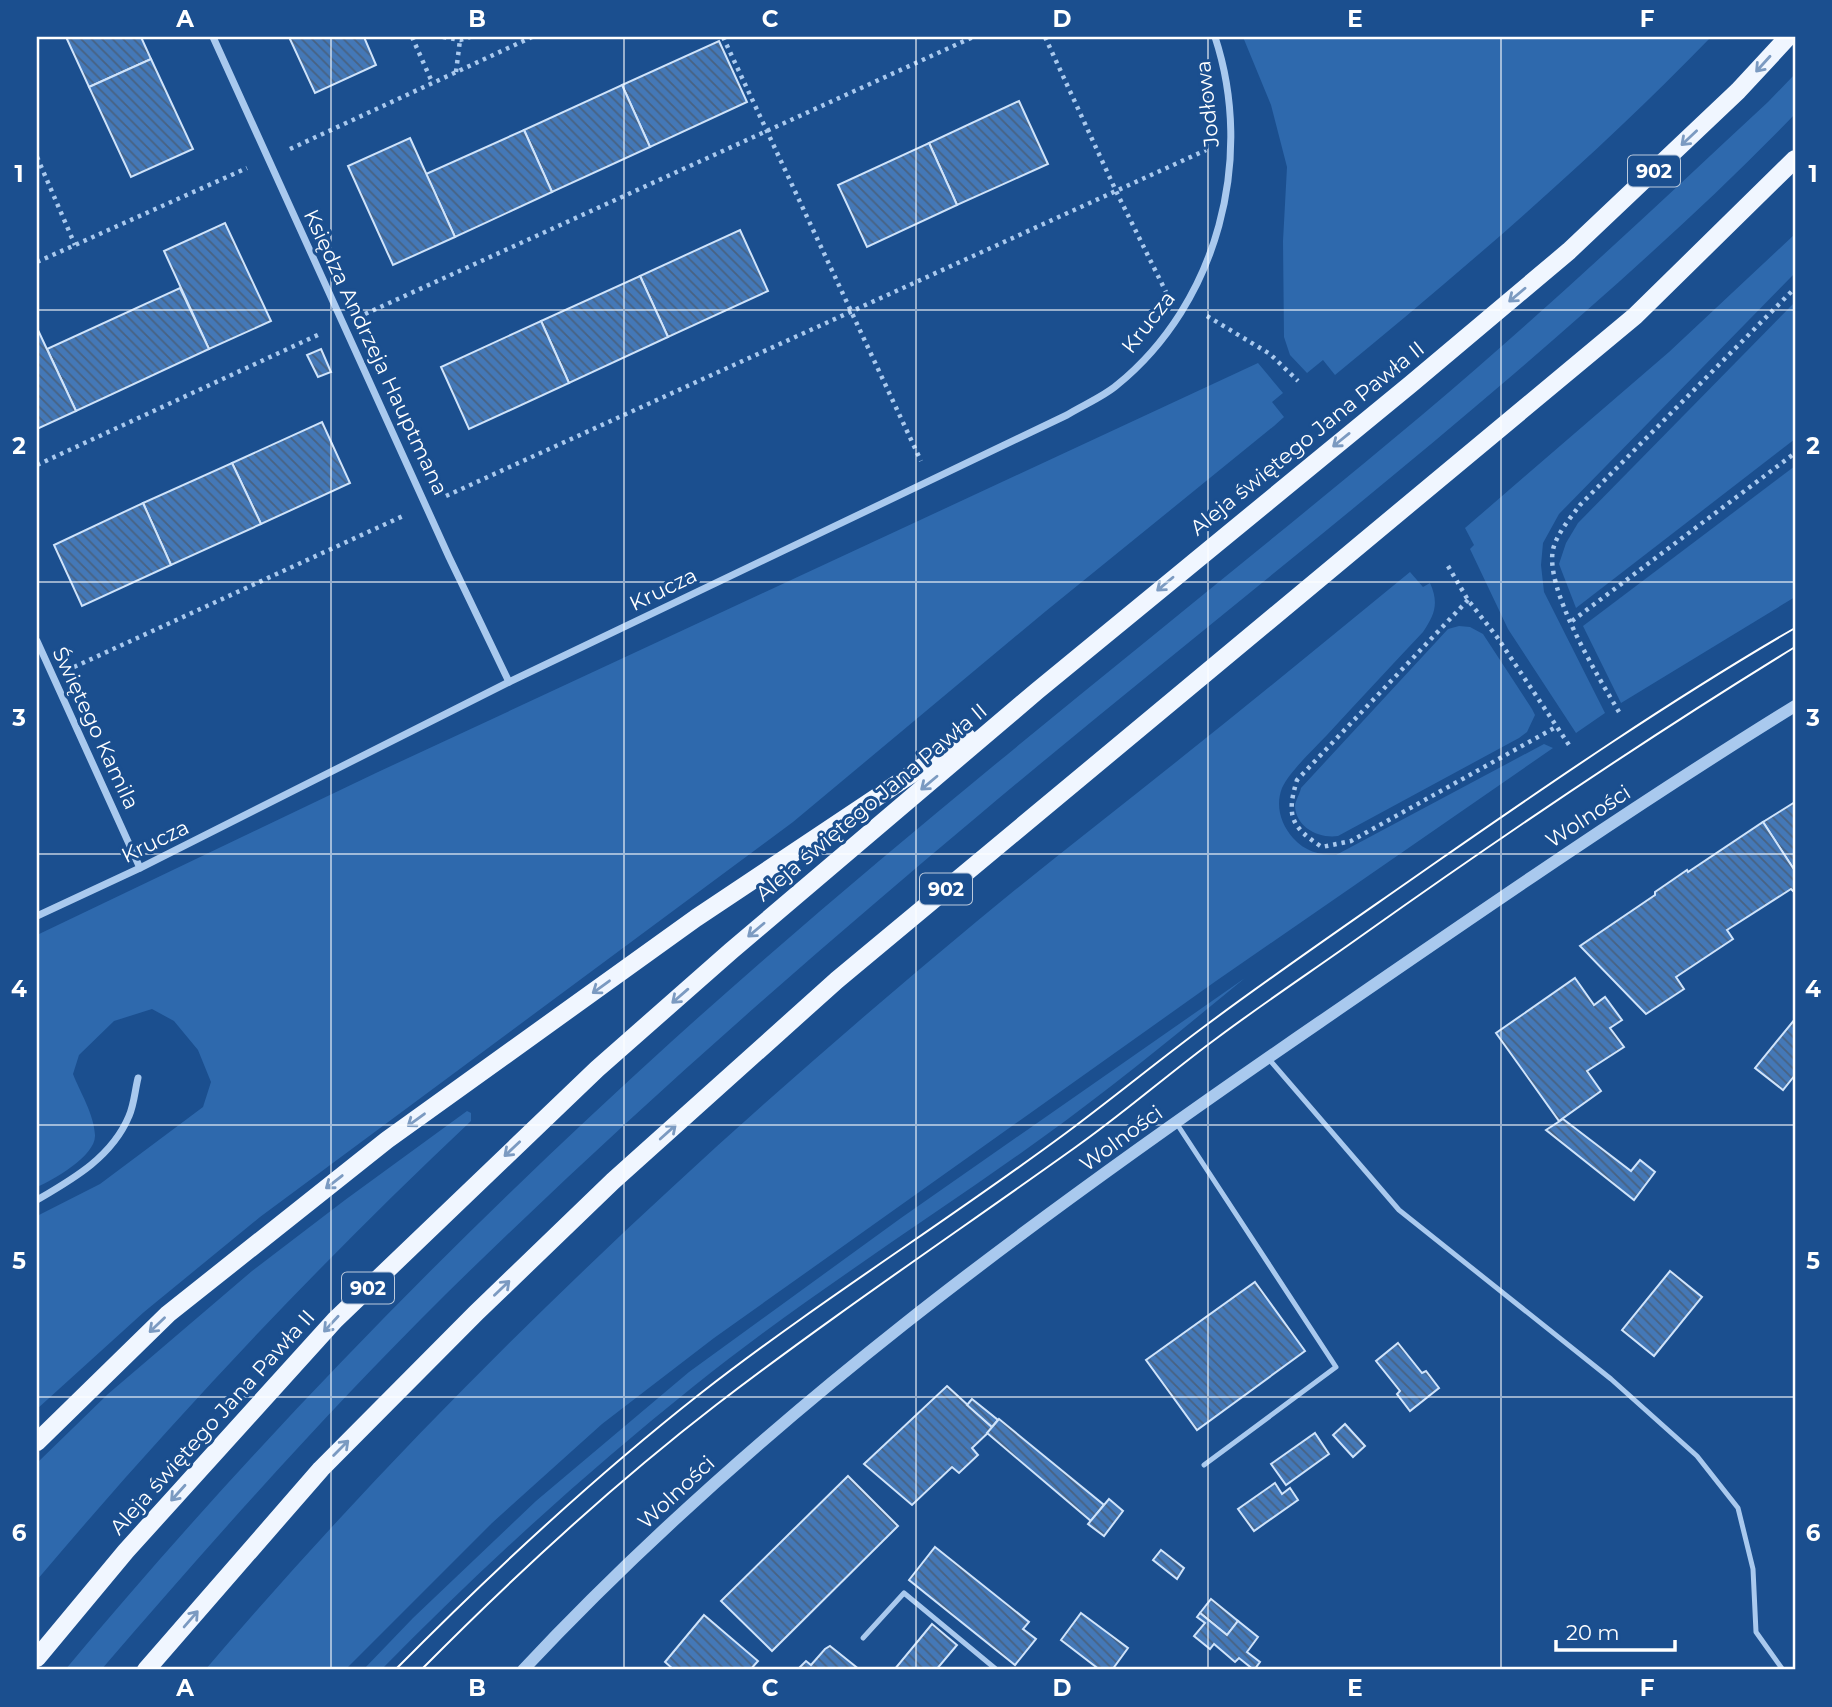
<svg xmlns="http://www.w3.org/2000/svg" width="1832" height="1707" font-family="Montserrat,sans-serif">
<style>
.grass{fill:#2e69ad}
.building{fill:url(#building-back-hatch);stroke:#cfe3fa;stroke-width:2}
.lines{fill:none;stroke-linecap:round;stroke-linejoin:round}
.path{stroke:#a9c9ee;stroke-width:4.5;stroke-dasharray:3.5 5;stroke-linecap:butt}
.service{stroke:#a9c9ee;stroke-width:5}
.minor{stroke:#a9c9ee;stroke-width:7}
.tertiary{stroke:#a9c9ee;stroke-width:12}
.primary{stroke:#f0f6ff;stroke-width:18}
.tram{stroke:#fff;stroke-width:2}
.oneway{stroke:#7b9ac1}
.grid{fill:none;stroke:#fff;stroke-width:2;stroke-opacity:0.55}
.labels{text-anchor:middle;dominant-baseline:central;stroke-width:6;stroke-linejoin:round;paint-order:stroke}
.shield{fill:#1b4f8f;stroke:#bbcadd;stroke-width:2}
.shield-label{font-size:19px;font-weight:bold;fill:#fff}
.street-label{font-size:21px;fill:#fff;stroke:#1b4f8f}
.neatline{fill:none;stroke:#fff;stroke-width:2.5}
.grid-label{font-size:23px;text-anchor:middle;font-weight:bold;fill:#fff}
</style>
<defs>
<pattern id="building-back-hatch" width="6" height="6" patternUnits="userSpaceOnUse" patternTransform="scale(1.75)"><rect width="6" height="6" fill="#4478b7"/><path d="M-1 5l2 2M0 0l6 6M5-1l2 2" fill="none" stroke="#486282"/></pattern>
</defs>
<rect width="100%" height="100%" fill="#1b4f8f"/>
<!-- grass -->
<g class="grass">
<path d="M1243 37H1711C1595 157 1464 269 1335 375L1323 360 1307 373 1290 355 1284 337 1283 241 1287 167 1271 105Z"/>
<path d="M1795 74V114C1707 205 1611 290 1515 373 1339 524 1156 666 979 815 795 969 616 1127 445 1295 325 1414 212 1541 101 1670H65C252 1446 455 1238 671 1042 913 823 1172 624 1422 415 1541 315 1654 208 1768 102Z"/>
<path d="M1795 234V273L1559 514 1543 543 1541 565 1544 592 1605 713 1576 733 1508 629 1470 549 1474 545 1465 528 1669 352Z"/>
<path d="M1795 302V439L1576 608 1559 564 1566 543 1578 523Z"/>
<path d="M1258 363 1283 393 1272 402 1284 417 1274 426 1046 611 793 822 260 1217 144 1312 37 1409V1216L100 1184 203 1107 211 1082 198 1050 174 1021 152 1009 114 1021 79 1055 73 1074C80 1092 94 1114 95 1135 96 1156 53 1180 37 1187V935L378 772Z"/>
<path d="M1795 466V597L1621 703 1583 626Z"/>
<path d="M1410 572 1423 587 1430 583C1439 603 1435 614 1423 632 1391 666 1359 700 1327 735 1314 749 1290 771 1282 788 1275 806 1281 824 1293 838 1305 851 1318 855 1336 855L1544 744 1553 748 1216 981 714 1338 602 1424 492 1523 345 1670H205C438 1397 700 1151 976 922 1043 866 1113 813 1181 758 1258 697 1334 634 1410 572Z"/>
<path d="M1459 626 1470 627 1483 634 1532 709 1535 715 1527 732 1519 738 1338 836C1319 839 1295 827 1295 805 1296 800 1300 793 1301 788L1448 629Z"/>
<path d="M1245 978C1172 1038 1099 1098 1021 1153 912 1230 799 1302 694 1386 584 1474 480 1569 381 1670H363L413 1618 536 1501 689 1372 901 1218Z"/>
<path d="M467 1111 471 1113V1121C317 1266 173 1419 37 1580V1463L108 1394 252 1271 345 1200Z"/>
</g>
<!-- building -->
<g class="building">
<path d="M66 37H141L151 59 89 87Z"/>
<path d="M289 37H364L376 65 315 93Z"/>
<path d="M719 41 747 102 650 147 622 85Z"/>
<path d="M151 59 193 149 131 177 89 87Z"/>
<path d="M622 85 650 147 552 192 524 130Z"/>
<path d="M1019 101 1048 164 957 205 929 143Z"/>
<path d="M524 130 552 192 455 237 426 174Z"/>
<path d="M410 138 455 237 393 265 348 166Z"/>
<path d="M929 143 957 205 867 247 838 185Z"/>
<path d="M225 223 271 321 209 349 164 251Z"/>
<path d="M740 230 768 291 668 337 640 276Z"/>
<path d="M640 276 668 337 569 383 541 321Z"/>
<path d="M180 288 209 349 76 411 47 349Z"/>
<path d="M541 321 569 383 469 429 441 367Z"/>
<path d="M37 328 76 411 37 429Z"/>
<path d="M321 349 331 372 318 377 307 355Z"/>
<path d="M322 422 350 483 261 524 232 463Z"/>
<path d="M232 463 261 524 171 565 143 503Z"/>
<path d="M143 503 171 565 82 606 54 545Z"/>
<path d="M1795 802V871L1763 822Z"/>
<path d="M1763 822 1795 871V890L1793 891 1791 889 1727 930 1733 939 1676 977 1684 989 1646 1014 1580 946 1655 895V892L1687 870 1688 872Z"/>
<path d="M1575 978 1594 1005 1605 997 1622 1020 1610 1028 1624 1047 1587 1071 1601 1091 1559 1121 1496 1033Z"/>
<path d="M1795 1019V1075L1783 1090 1755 1068Z"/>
<path d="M1563 1119 1631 1171 1640 1160 1655 1172 1634 1200 1546 1130Z"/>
<path d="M1670 1271 1702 1297 1654 1356 1622 1330Z"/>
<path d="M1255 1282 1305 1351 1197 1430 1146 1360Z"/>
<path d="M1398 1343 1422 1373 1426 1371 1439 1388 1410 1411 1397 1394 1400 1391 1376 1361Z"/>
<path d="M947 1386 993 1428 972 1448 978 1455 959 1473 952 1467 912 1505 864 1464Z"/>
<path d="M972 1399 998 1420 992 1427 967 1405Z"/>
<path d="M999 1419 1104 1505 1091 1521 987 1433Z"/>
<path d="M1345 1424 1365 1446 1353 1457 1333 1435Z"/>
<path d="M1315 1433 1329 1454 1286 1485 1271 1464Z"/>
<path d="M848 1476 898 1526 772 1651 721 1601Z"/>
<path d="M1275 1483 1282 1494 1290 1488 1298 1500 1254 1531 1238 1509Z"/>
<path d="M1109 1499 1123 1511 1104 1536 1088 1524Z"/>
<path d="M935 1547 1029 1622 1023 1629 1036 1639 1015 1665 909 1580Z"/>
<path d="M1161 1550 1184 1568 1177 1579 1153 1560Z"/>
<path d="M1211 1599 1238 1621 1227 1635 1200 1613Z"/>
<path d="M1081 1613 1128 1648 1112 1670H1100L1061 1640Z"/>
<path d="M1200 1613 1227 1635 1238 1621 1258 1637 1247 1652 1260 1662 1254 1670 1239 1658 1235 1662 1214 1644 1210 1649 1194 1636 1205 1623 1197 1617Z"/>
<path d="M704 1615 758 1661 750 1670H674L665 1662Z"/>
<path d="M932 1624 957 1645 936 1670H894Z"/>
<path d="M830 1646 860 1670H797L806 1661 811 1665 825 1649Z"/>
</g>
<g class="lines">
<!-- path -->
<g class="path">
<path d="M412 37 432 82"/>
<path d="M443 37 460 40 470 37"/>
<path d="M723 37 921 461"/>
<path d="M1045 37 1116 191 1166 292"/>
<path d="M456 72 460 40"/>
<path d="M290 149 532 37"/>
<path d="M37 157 75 245"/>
<path d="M37 262 247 168"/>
<path d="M365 314 973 37"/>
<path d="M1207 316 1270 354 1298 381"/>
<path d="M37 465 322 333"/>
<path d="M446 496 1206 150"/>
<path d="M1448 566 1468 600 1497 637 1569 745"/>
<path d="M1468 600 1297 780C1286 816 1291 827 1322 847L1351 841 1556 727"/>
<path d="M1572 621 1795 453"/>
<path d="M74 667 403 516"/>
<path d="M1619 712C1599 678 1541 584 1554 546 1559 531 1571 517 1580 505L1795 288"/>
</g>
<!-- service -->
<g class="service">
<path d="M1268 1058 1399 1210 1611 1379 1697 1456 1738 1508 1753 1569 1756 1632 1783 1670"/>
<path d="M1177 1124 1336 1367 1204 1465"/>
<path d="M863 1638 904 1593 997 1670"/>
</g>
<!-- minor -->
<g class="minor">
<path d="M213 37 449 557 509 682"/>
<path d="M37 641 140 868"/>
<path d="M37 916 140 868 509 682 1067 415C1083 405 1103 397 1117 385 1218 303 1255 158 1215 37"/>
<path d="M37 1200C73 1179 112 1157 129 1116 134 1105 135 1090 138 1078"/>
</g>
<!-- tertiary -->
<path class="tertiary" d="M523 1670C758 1419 1037 1216 1320 1022 1477 914 1633 806 1795 706"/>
<!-- primary -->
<g class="primary">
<path d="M37 1442 168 1314 387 1140 696 918 967 737"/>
<path d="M37 1658 126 1551 335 1320 597 1069 731 951 1037 691 1411 384 1569 251 1738 91 1788 37"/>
<path d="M146 1670 321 1469 476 1313 613 1181 837 980 1635 316 1795 159"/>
</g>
<!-- tram -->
<g class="tram">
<path d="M395 1670C492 1572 593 1478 701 1393 819 1301 946 1222 1066 1133 1113 1098 1158 1061 1205 1026 1280 970 1358 917 1435 863 1553 781 1671 700 1795 628"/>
<path d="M421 1670C514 1576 611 1486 716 1405 832 1316 954 1234 1073 1149 1123 1114 1168 1074 1217 1038 1265 1002 1315 969 1364 934 1505 834 1648 737 1795 647"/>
</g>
</g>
<!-- one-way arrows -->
<defs><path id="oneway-shaft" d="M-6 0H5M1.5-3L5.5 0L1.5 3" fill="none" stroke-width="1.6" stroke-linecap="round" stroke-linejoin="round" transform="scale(1.75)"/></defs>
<g class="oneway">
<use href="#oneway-shaft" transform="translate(1763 64) rotate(132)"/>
<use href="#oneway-shaft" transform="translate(1689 138) rotate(137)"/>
<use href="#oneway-shaft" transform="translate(1517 295) rotate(140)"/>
<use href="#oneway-shaft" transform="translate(1341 440) rotate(141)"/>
<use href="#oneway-shaft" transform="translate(1165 584) rotate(140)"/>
<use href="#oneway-shaft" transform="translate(929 783) rotate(140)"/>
<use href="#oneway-shaft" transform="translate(756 930) rotate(140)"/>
<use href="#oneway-shaft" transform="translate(601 987) rotate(144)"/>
<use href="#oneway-shaft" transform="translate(680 996) rotate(139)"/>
<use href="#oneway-shaft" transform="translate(416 1120) rotate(144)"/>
<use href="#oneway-shaft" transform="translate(668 1132) rotate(-42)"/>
<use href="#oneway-shaft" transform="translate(512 1149) rotate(137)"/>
<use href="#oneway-shaft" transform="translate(334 1182) rotate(142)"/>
<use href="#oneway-shaft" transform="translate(502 1288) rotate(-44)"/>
<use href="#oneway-shaft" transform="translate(331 1324) rotate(133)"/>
<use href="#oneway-shaft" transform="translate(157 1325) rotate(136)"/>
<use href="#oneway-shaft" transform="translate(341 1448) rotate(-45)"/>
<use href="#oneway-shaft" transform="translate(178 1493) rotate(132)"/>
<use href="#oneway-shaft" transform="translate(191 1619) rotate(-49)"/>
</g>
<!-- grid -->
<path class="grid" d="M331 37V1670M624 37V1670M916 37V1670M1208 37V1670M1501 37V1670M37 310H1795M37 582H1795M37 854H1795M37 1125H1795M37 1397H1795"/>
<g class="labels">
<!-- shield labels -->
<g class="shield">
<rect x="1628" y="155.5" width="52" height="31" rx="5"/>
<rect x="920" y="873.5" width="52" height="31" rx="5"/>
<rect x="342" y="1272.5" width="52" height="31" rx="5"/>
</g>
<g class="shield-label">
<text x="1654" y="171">902</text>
<text x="946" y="889">902</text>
<text x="368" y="1288">902</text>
</g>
<!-- street labels -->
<g class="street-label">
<text transform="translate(1207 104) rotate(-96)">Jodłowa</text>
<text transform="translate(1148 322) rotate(-52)">Krucza</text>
<text transform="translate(376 352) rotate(65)">Księdza Andrzeja Hauptmana</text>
<text transform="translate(1307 438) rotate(-39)">Aleja świętego Jana Pawła II</text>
<text transform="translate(663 589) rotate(-26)">Krucza</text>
<text transform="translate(96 728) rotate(65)">Świętego Kamila</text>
<text transform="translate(871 802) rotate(-40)">Aleja świętego Jana Pawła II</text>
<text transform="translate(1588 816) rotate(-33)">Wolności</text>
<text transform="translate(155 841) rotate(-26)">Krucza</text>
<text transform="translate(1121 1138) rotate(-36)">Wolności</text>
<text transform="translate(212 1422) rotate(-48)">Aleja świętego Jana Pawła II</text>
<text transform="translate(676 1492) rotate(-43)">Wolności</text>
</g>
</g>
<!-- border -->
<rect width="1832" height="1707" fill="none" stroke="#1b4f8f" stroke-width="77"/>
<!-- scale -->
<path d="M1556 1640v10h119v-10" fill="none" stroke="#ffffff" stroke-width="3.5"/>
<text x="1566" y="1640" font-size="21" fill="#ffffff" stroke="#1b4f8f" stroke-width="5" paint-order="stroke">20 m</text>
<rect x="38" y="38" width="1756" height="1630" class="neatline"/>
<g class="grid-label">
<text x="185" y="27">A</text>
<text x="477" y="27">B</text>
<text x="770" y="27">C</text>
<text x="1062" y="27">D</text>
<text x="1355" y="27">E</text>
<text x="1647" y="27">F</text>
<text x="19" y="182">1</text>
<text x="1813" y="182">1</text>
<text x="19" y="454">2</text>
<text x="1813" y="454">2</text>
<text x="19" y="726">3</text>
<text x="1813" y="726">3</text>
<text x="19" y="997">4</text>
<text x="1813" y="997">4</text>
<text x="19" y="1269">5</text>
<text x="1813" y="1269">5</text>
<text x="19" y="1541">6</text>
<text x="1813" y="1541">6</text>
<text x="185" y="1696">A</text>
<text x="477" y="1696">B</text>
<text x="770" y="1696">C</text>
<text x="1062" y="1696">D</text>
<text x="1355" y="1696">E</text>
<text x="1647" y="1696">F</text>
</g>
</svg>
